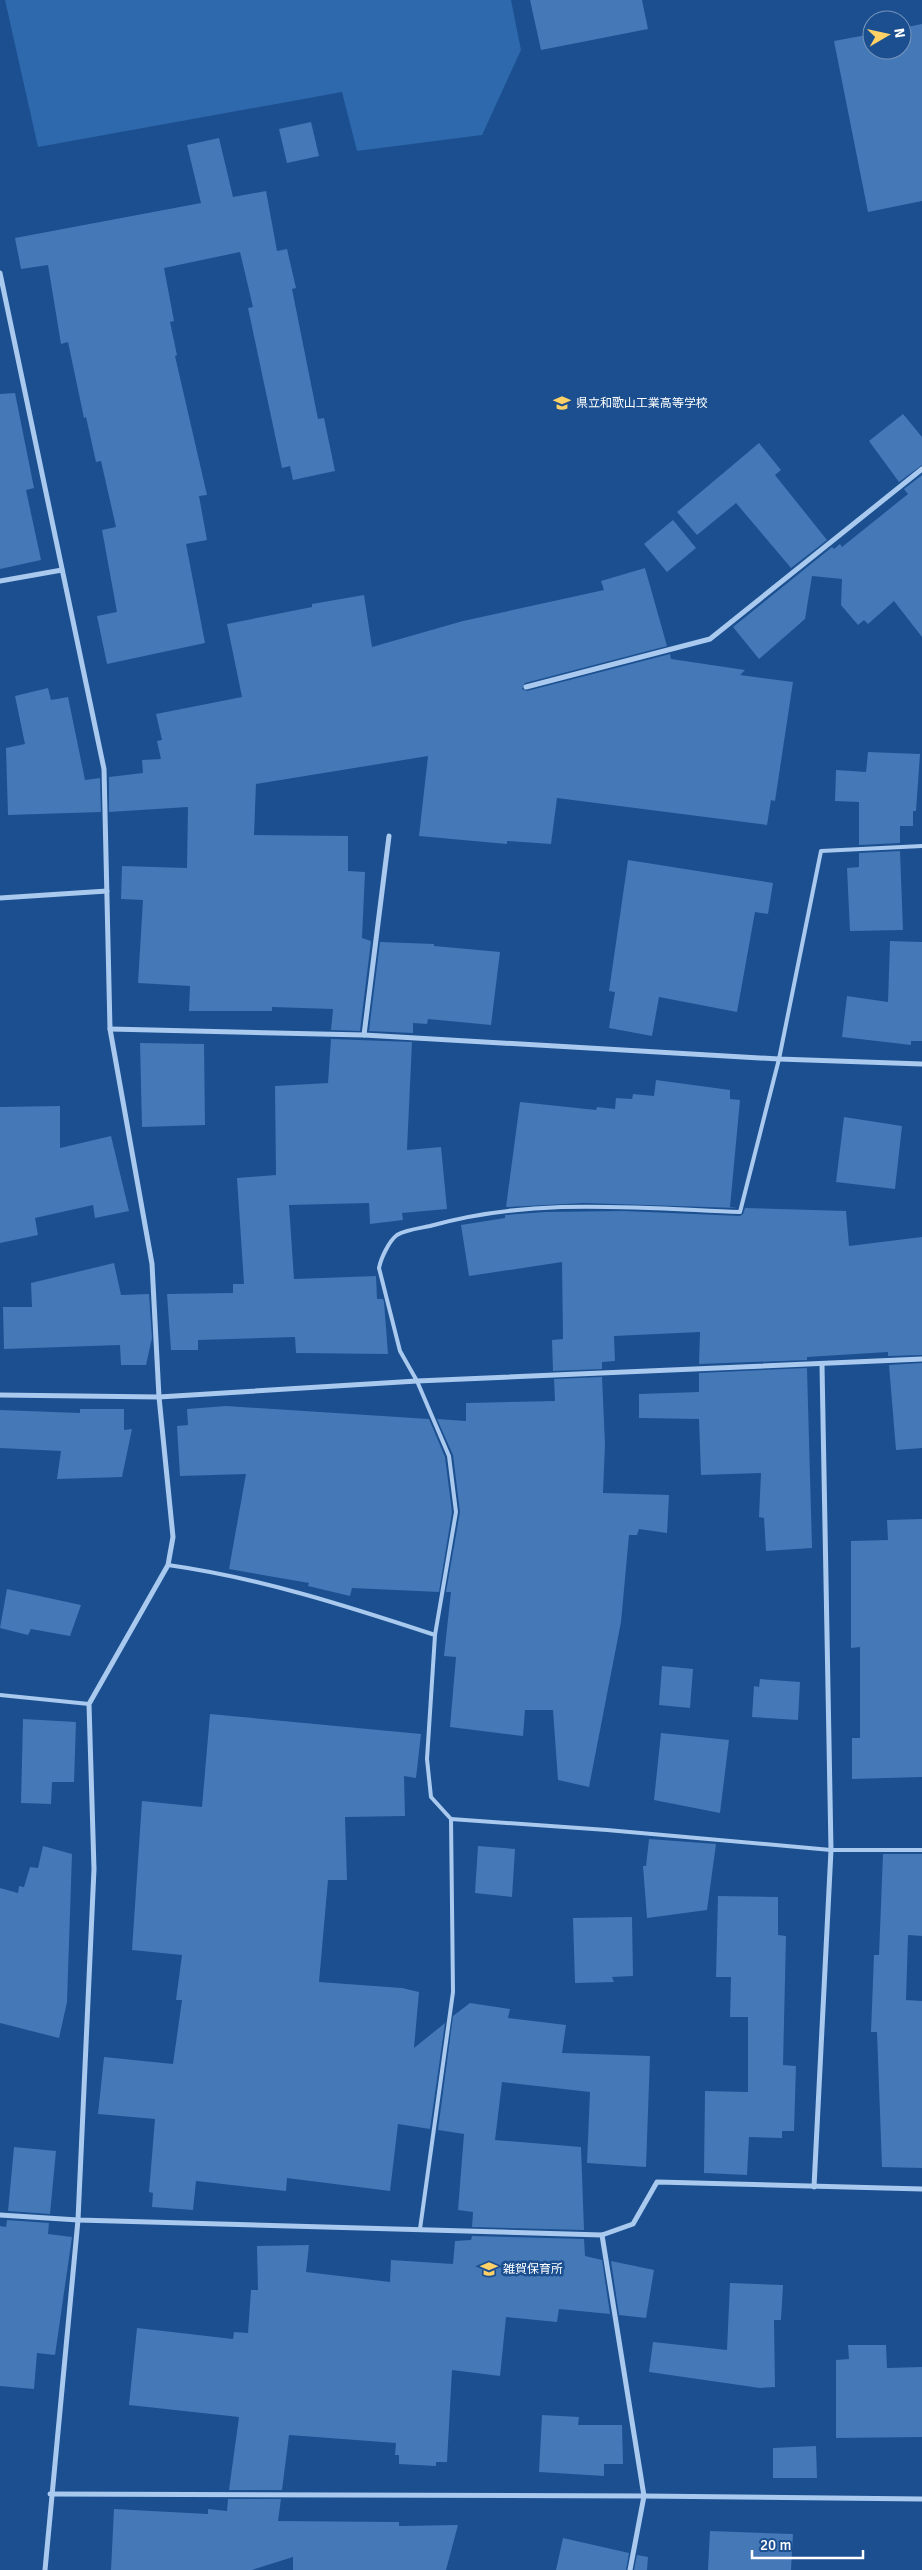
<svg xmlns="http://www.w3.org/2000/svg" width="922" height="2570" font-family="Signika,'Noto Sans JP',sans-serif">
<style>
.green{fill:#2e69ad}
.building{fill:#4478b7}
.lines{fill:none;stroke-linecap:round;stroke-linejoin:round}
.service{stroke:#a9c9ee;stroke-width:4}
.minor{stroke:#a9c9ee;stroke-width:5}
.labels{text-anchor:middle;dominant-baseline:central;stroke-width:5;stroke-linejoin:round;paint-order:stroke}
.poi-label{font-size:12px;fill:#fff;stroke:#1b4f8f;text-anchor:start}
</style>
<rect width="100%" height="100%" fill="#1b4f8f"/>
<!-- green -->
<path class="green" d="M5 0H511L521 50 482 135 357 151 342 92 38 147Z"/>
<!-- building -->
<g class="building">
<path d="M530 0H642L648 29 541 50Z"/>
<path d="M922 24V201L868 212 834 41 872 34V50H902V28Z"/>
<path d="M311 122 319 156 287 163 279 129Z"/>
<path d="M219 138 233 197 266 191 277 251 287 249 296 288 292 289 318 419 324 418 335 471 293 480 290 466 282 468 248 308 253 307 240 252 164 268 174 321 170 322 177 355 175 356 207 495 199 496 207 540 186 544 205 643 107 664 97 616 117 612 102 530 116 527 101 461 96 462 86 417 84 418 68 342 61 344 48 265 21 269 15 238 201 203 187 145Z"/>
<path d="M15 393 34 488 26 490 41 560 0 569V394Z"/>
<path d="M903 414 922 437V465L899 482 869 441Z"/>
<path d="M759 443 781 470 775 475 827 540 791 568 736 503 697 535 677 512Z"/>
<path d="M922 475V637L894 601 868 624 864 620 858 625 841 605 842 579 812 576 805 619 759 659 733 627 832 547 834 549 840 544 842 547 908 494 904 489Z"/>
<path d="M673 520 696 548 667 572 644 544Z"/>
<path d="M645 568 667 646 525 683 522 689 527 691 670 654 671 659 745 670 740 675 793 682 775 801 771 800 767 825 557 798 551 844 507 841V844L419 836 428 756 256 784 254 835 348 836V871L365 872 362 938 371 941 360 1031 331 1030 333 1009 272 1007V1011H189L190 986 138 983 143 900 121 899 122 866 187 868 188 807 109 812V777L143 773 142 760 161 759 157 741 162 740 156 714 242 697 227 624 312 607V604L364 595 372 647 463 621 604 590 601 581Z"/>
<path d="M48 688 51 700 68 697 85 780 100 778 101 812 8 815 6 748 25 744 15 696Z"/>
<path d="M868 752 920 754 916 811H913V826H900V843L859 845V802L835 801 836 770 866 772Z"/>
<path d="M900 851 903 930 850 931 847 868 859 867V853Z"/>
<path d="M628 860 773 883 768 914 755 912 737 1012 659 997 652 1036 609 1028 615 992 609 991Z"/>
<path d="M890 941 922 942V1041H911V1045L842 1037 847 996 888 1002Z"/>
<path d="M380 942 434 944V946L500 952 491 1025 428 1019 427 1024 413 1023V1033L369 1031Z"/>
<path d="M331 1039 412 1042 407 1150 441 1147 447 1209 402 1213 403 1220 370 1224 369 1203 289 1205 294 1279 376 1276 377 1299H383L384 1302 388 1354 296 1353 295 1337 198 1340V1350H171L167 1294 233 1293V1284H244L237 1178 276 1175 275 1086 328 1083Z"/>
<path d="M140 1043 204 1044 205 1125 142 1127Z"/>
<path d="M656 1080 730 1090V1099L740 1100 730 1207 737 1208 584 1203 506 1207 520 1102 596 1110 597 1107 615 1109 616 1098 632 1099 633 1094 654 1096Z"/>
<path d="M60 1106V1148L111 1136 129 1211 95 1218 93 1205 35 1218 38 1235 0 1243V1107Z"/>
<path d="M844 1117 902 1126 895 1189 836 1182Z"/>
<path d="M745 1208 846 1211 849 1246 922 1237V1355L888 1356V1352L807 1357V1360L699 1364 700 1332 614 1336 615 1361 602 1362V1369L553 1371 552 1340 563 1339 562 1262 469 1276 461 1225 505 1218V1215L545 1212 623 1211 740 1216 743 1214Z"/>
<path d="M114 1263 121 1295 149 1294 152 1338 146 1365H121L120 1345 4 1349 3 1307H32L31 1283Z"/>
<path d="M922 1363V1448L896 1450 889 1365Z"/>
<path d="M807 1368 812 1548 766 1551 764 1518 759 1517 761 1473 701 1475 699 1419 639 1418V1394L699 1392V1373Z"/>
<path d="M602 1377 605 1444 603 1493 669 1495 667 1533 639 1529 637 1535H629L621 1622 589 1787 558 1780 553 1710H525L523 1736 450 1727 456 1657 444 1656 451 1592H446L460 1512 453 1455 437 1419 466 1421V1403L555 1401 554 1379Z"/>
<path d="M226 1406 429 1419 445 1457 452 1512 439 1592 352 1588 350 1596 308 1586 309 1583 229 1569 246 1474 180 1476 177 1426 188 1425 187 1409Z"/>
<path d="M80 1409H124V1430L132 1429 122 1477 57 1479 61 1451 0 1448V1410L80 1413Z"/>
<path d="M922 1519V1777L852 1779V1738H860V1647L851 1648V1541L888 1540 887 1520Z"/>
<path d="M7 1589 81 1605 70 1636 31 1629 28 1635 0 1628Z"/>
<path d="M662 1666 693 1669 690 1708 659 1705Z"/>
<path d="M760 1679 800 1682 798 1720 752 1717 754 1686 759 1687Z"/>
<path d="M210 1714 421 1734 416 1778 404 1776 405 1816 345 1817 347 1880H328L319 1982 402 1988 419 1992 414 2048 445 2023 430 2129 398 2124 390 2191 287 2178 286 2191 196 2181 193 2210 152 2207 153 2193 149 2192 155 2119 98 2114 104 2057 173 2064 182 2000H176L182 1955 132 1950 142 1801 202 1807Z"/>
<path d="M23 1719 76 1722 74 1782H52L51 1804 21 1803Z"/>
<path d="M661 1733 729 1740 720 1813 654 1800Z"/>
<path d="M649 1839 716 1844 707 1910 647 1918 643 1866H646Z"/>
<path d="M43 1846 72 1854 67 2002 59 2038 0 2023V1888L18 1893 19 1886 24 1887 30 1867 38 1868Z"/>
<path d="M478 1846 515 1849 512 1897 475 1893Z"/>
<path d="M883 1854H922V1936L908 1935 906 2000 922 2001V2168L882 2167 877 2032H871L874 1955H879Z"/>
<path d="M718 1896 778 1897V1935L786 1936 783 2065 796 2066 794 2131H782V2138L749 2137 747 2175 704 2173 705 2091 748 2092V2017H730L731 1977H716Z"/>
<path d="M632 1917 633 1976 612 1977 614 1982 575 1983 573 1918Z"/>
<path d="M470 2003 510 2009 508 2018 566 2025 562 2053 650 2056 646 2167 587 2163 590 2092 502 2082 495 2140 581 2147 584 2230 472 2227 473 2212 458 2210 464 2134 438 2130 453 2016Z"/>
<path d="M14 2147 56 2151 50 2214 8 2211Z"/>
<path d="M7 2220 49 2223 48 2234 72 2237 55 2355 37 2353 34 2389 0 2386V2226L6 2227Z"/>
<path d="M472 2236 584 2239 585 2256 602 2260 610 2314 559 2309 557 2322 506 2317 500 2376 452 2370 447 2462H436V2466L399 2464V2455H395L396 2443 289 2435 282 2490H229L239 2417 129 2405 137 2328 233 2339 234 2332 248 2333 251 2290H258L257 2246 309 2245 306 2272 390 2282 391 2260 453 2264 455 2241 471 2240Z"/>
<path d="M611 2261 654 2270 646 2318 619 2315Z"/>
<path d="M730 2283 783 2285 781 2320H774L775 2387 760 2388 649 2372 653 2342 727 2350Z"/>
<path d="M848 2345H886L887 2368 922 2367V2437L836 2438V2360L849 2359Z"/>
<path d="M542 2415 579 2417 578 2425H622L623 2464H604V2476L539 2472Z"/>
<path d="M816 2446 817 2478H773V2448Z"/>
<path d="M228 2499H281L278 2521 399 2522V2526L458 2525 446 2570H293V2557L252 2570H111L114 2509 208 2514V2509L227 2511Z"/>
<path d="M710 2531 793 2534 791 2570H708Z"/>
<path d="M563 2538 629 2553 626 2570H556Z"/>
<path d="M637 2555 648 2557 647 2570H634Z"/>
</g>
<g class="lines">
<!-- service -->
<g class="service">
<path d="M168 1565C260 1578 347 1606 435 1635L427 1759 431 1797 451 1819"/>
<path d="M435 1635 456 1512 449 1456 417 1381 400 1351 379 1268C381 1258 389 1241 397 1235 405 1230 421 1228 430 1226 530 1197 638 1208 740 1212L779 1059 821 851 922 846"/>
<path d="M0 1695 89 1704"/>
<path d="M420 2229 453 1992 451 1819 607 1830 831 1850H922"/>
</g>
<!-- minor -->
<g class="minor">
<path d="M0 273 104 769 110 1029 152 1264 159 1397 173 1537 168 1565 89 1704 94 1869 78 2220 45 2570"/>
<path d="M0 581 62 570"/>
<path d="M526 687 710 639 922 469"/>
<path d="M0 898 107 891"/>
<path d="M110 1029 364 1035 779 1059 922 1064"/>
<path d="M364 1035 389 836"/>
<path d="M0 1395 159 1397 417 1381 922 1359"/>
<path d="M814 2187 831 1850 822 1365"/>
<path d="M0 2215 78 2220 602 2235 633 2224 657 2182 922 2189"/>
<path d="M602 2235 644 2496 630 2570"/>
<path d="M50 2494 644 2496 922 2499"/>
</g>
</g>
<!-- icons -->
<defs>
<g id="school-bare" transform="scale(1.35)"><path d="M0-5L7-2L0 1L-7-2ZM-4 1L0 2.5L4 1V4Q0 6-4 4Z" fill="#ffd166" stroke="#1b4f8f" stroke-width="2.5" paint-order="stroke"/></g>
</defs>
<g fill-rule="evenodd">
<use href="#school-bare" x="562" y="403"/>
<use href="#school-bare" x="489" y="2269"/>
</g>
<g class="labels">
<!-- poi labels -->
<g class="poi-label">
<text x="576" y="403">県立和歌山工業高等学校</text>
<text x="503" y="2269">雑賀保育所</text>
</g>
</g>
<!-- north arrow -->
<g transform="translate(887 35) rotate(81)"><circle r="24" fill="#1b4f8f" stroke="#7695bc"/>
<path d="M0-4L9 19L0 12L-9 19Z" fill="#ffd166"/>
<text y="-8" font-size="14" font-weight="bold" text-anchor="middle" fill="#ffffff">N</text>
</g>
<!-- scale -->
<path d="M752 2550v8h111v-8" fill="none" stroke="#ffffff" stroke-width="2.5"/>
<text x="760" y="2550" font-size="15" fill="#ffffff" stroke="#1b4f8f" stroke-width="4" paint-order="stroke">20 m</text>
</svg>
